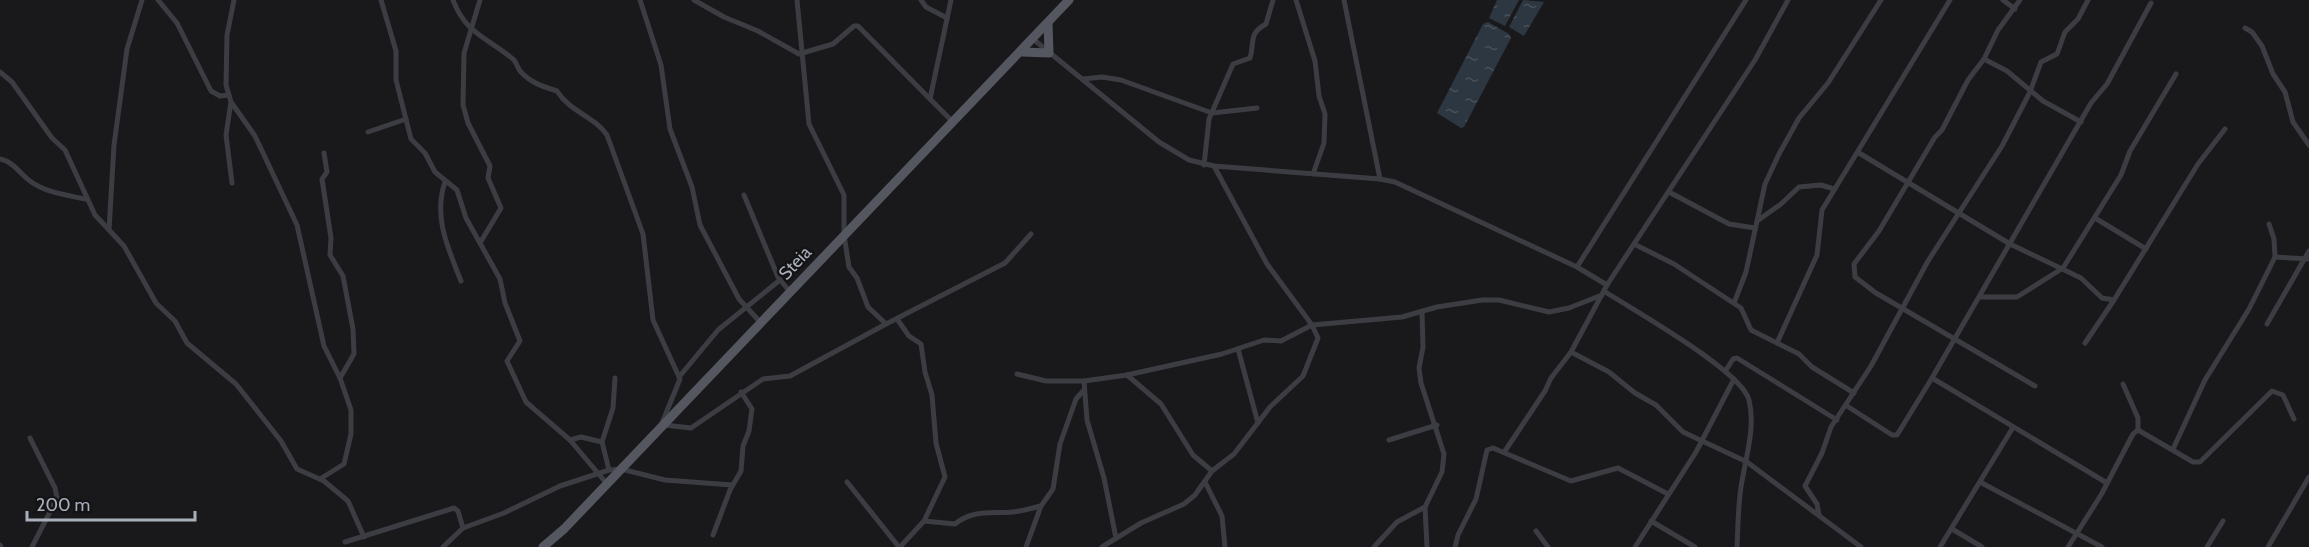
<svg xmlns="http://www.w3.org/2000/svg" width="2309" height="547" font-family="Cabin,sans-serif">
<style>
.water{fill:url(#water-ripples)}
.lines{fill:none;stroke-linecap:round;stroke-linejoin:round}
.street{stroke:#3c3c43;stroke-width:5}
.primary{stroke:#555760;stroke-width:9}
.labels{text-anchor:middle;dominant-baseline:central;stroke-width:5;stroke-linejoin:round;paint-order:stroke}
.street-label{font-size:18px;fill:#aaafbc;stroke:#141417}
</style>
<defs>
<pattern id="water-ripples" width="26" height="14" patternUnits="userSpaceOnUse" patternTransform="scale(1.5)"><rect width="26" height="14" fill="#2d3741"/><path d="M2 4q2-2 4 0t4 0M15 11q2-2 4 0t4 0" fill="none" stroke="#49515a"/></pattern>
</defs>
<rect width="100%" height="100%" fill="#19191c"/>
<!-- water -->
<g class="water">
<path d="M1497 0H1519L1505 26 1489 18Z"/>
<path d="M1523 0 1544 2 1524 36 1509 27Z"/>
<path d="M1488 22 1509 34 1511 38 1464 127 1461 128 1437 113 1483 24Z"/>
</g>
<g class="lines">
<!-- street -->
<g class="street">
<path d="M158 0 177 23 211 91 220 96 229 95"/>
<path d="M234 0 227 35 226 85 231 102 255 136 297 225 324 346 340 378 351 410V434L344 464 320 479"/>
<path d="M381 0 396 51V80L411 139 425 153 435 172 457 190 466 218 500 279 505 303 520 341 507 361 526 402 570 440 607 484"/>
<path d="M453 0C466 35 489 38 514 60 517 64 518 69 521 72 531 83 544 87 557 91 570 112 594 116 607 135L643 234 653 320 680 379 662 423"/>
<path d="M640 0 661 65 670 129 692 187 700 225 739 299 761 323"/>
<path d="M694 0 724 17 758 31 799 54 833 44 854 26H858L930 99"/>
<path d="M797 0 809 124 844 195V235L849 267 857 278 868 307 886 324"/>
<path d="M921 0 926 7 947 18"/>
<path d="M951 0 930 99 953 122"/>
<path d="M1296 0 1315 61 1319 96 1325 114 1324 143 1313 174"/>
<path d="M1344 0 1380 179"/>
<path d="M2003 0 2015 9"/>
<path d="M2020 0 1998 30 1984 59 1968 80 1942 130 1935 137 1879 231 1854 264 1855 277 1876 293 2035 386"/>
<path d="M2245 28 2252 32 2262 46 2273 74 2285 92 2293 122 2309 145"/>
<path d="M1033 39 1159 142 1189 160 1214 166 1380 179 1395 182 1577 267 1607 285"/>
<path d="M1984 59 2007 71 2043 101 2081 122"/>
<path d="M0 72 12 82 52 138 65 150 95 215 124 246 156 303 175 321 187 343 236 384 281 441 297 469 324 481 348 501 364 537"/>
<path d="M1083 79 1102 77 1121 80 1212 113 1257 108"/>
<path d="M231 102 226 135 232 183"/>
<path d="M368 132 406 119"/>
<path d="M324 153 327 172 322 179 331 238 330 255 343 276 353 329 354 354 340 378"/>
<path d="M1859 153 2010 244 2081 278 2102 298 2114 300 2198 164 2225 129"/>
<path d="M0 159C14 162 19 173 30 181 46 193 67 195 85 199"/>
<path d="M1204 165 1209 119 1233 64 1250 58C1255 41 1248 34 1266 24L1273 0"/>
<path d="M445 182C433 217 448 248 461 281"/>
<path d="M1669 192 1729 224 1755 228"/>
<path d="M744 195 778 277 790 292"/>
<path d="M2095 218 2146 249"/>
<path d="M1757 221 1781 204 1799 187 1821 185 1834 189"/>
<path d="M109 230 114 145 127 49 142 0"/>
<path d="M480 243 501 208 488 178 490 166 468 123 463 105 464 53 480 0"/>
<path d="M1634 244 1674 264 1741 308 1751 330 1799 354 1812 367 1854 393"/>
<path d="M2275 257 2309 259"/>
<path d="M1577 267 1746 0"/>
<path d="M1604 291C1633 310 1742 371 1749 400 1756 428 1745 460 1741 487 1738 507 1738 527 1737 547"/>
<path d="M1979 297H2017L2063 268 2121 175 2130 151 2176 74"/>
<path d="M1734 303 1746 272 1765 184 1779 154 1799 118 1828 83 1881 0"/>
<path d="M1422 313 1423 347 1419 368 1421 383 1444 454 1442 472 1425 507 1427 547"/>
<path d="M897 319 909 336 921 344 925 372 932 395 936 443 945 477 924 521 900 547"/>
<path d="M2267 324 2309 251"/>
<path d="M1777 343 1817 255 1822 210 1950 0"/>
<path d="M2085 343 2114 300"/>
<path d="M1238 349 1258 423"/>
<path d="M1571 352 1609 372 1635 393 1656 405 1683 432 1747 462 1861 547"/>
<path d="M1726 370 1733 359 1737 358 1837 420"/>
<path d="M1017 374 1046 381H1084L1127 375 1222 354 1264 340 1281 341 1312 325 1402 317 1437 307 1482 300H1499L1549 312 1569 308 1602 295"/>
<path d="M1127 375 1161 404 1193 455 1212 471"/>
<path d="M679 377 718 330 780 280"/>
<path d="M1084 381 1087 420 1104 478 1116 538"/>
<path d="M2123 384 2138 418V430"/>
<path d="M1847 406 1892 435H1897L1932 378"/>
<path d="M664 425 691 428 763 379 790 376 886 324 1005 263 1031 234"/>
<path d="M30 438 55 488 57 498 32 547"/>
<path d="M570 440 581 437 602 442"/>
<path d="M1389 440 1437 425"/>
<path d="M2173 449 2205 380 2249 309 2275 257 2274 239 2269 224"/>
<path d="M1505 451 1545 391 1551 378 1571 352 1607 285 1755 60 1788 0"/>
<path d="M609 470 602 442 613 408 615 378"/>
<path d="M847 482 899 547"/>
<path d="M1205 482 1222 516 1225 547"/>
<path d="M1980 482 2102 547"/>
<path d="M2107 483 1932 378 2091 103 2107 84 2151 3"/>
<path d="M1819 515 1817 504 1805 486 1822 453 1831 427 1871 366 1928 261 2002 146 2030 92 2041 62 2057 54 2065 32 2078 19 2088 0"/>
<path d="M924 521 955 524C973 509 992 514 1013 512 1023 511 1032 508 1041 506"/>
<path d="M1651 521 1695 547"/>
<path d="M1952 529 1982 547"/>
<path d="M1536 531 1548 547"/>
<path d="M713 535 730 490 741 471 743 446 749 431 752 409 741 392"/>
<path d="M345 542 454 508 458 511 463 528"/>
<path d="M0 545 1 547"/>
<path d="M443 547 463 528 504 513 560 486 609 470 621 469 665 480 732 485"/>
<path d="M1026 547 1041 506 1053 489 1060 444 1076 399 1084 390"/>
<path d="M1102 547 1141 523 1184 504 1195 495 1212 471 1234 454 1270 407 1303 376 1318 338 1312 325 1267 264 1214 166"/>
<path d="M1374 547 1397 522 1425 507"/>
<path d="M1455 547 1458 535 1476 499 1487 450 1493 448 1571 481 1618 468 1668 494"/>
<path d="M1635 547 1696 452 1734 379"/>
<path d="M1940 547 2012 429"/>
<path d="M2068 547 2101 495 2133 434 2138 430 2193 462H2200L2272 391 2283 395 2294 419"/>
<path d="M2207 547 2223 521"/>
<path d="M2268 547 2309 477"/>
</g>
<!-- primary -->
<g class="primary">
<path d="M1022 52 1049 53 1048 23"/>
<path d="M543 547 564 529 1069 0"/>
</g>
</g>
<g class="labels">
<!-- street labels -->
<g class="street-label">
<text transform="translate(795 263) rotate(-47)">Steia</text>
</g>
</g>
<!-- scale -->
<path d="M27 511v9h168v-9" fill="none" stroke="#aaafbc" stroke-width="3"/>
<text x="36" y="511" font-size="18" fill="#aaafbc" stroke="#141417" stroke-width="4.5" paint-order="stroke">200 m</text>
</svg>
